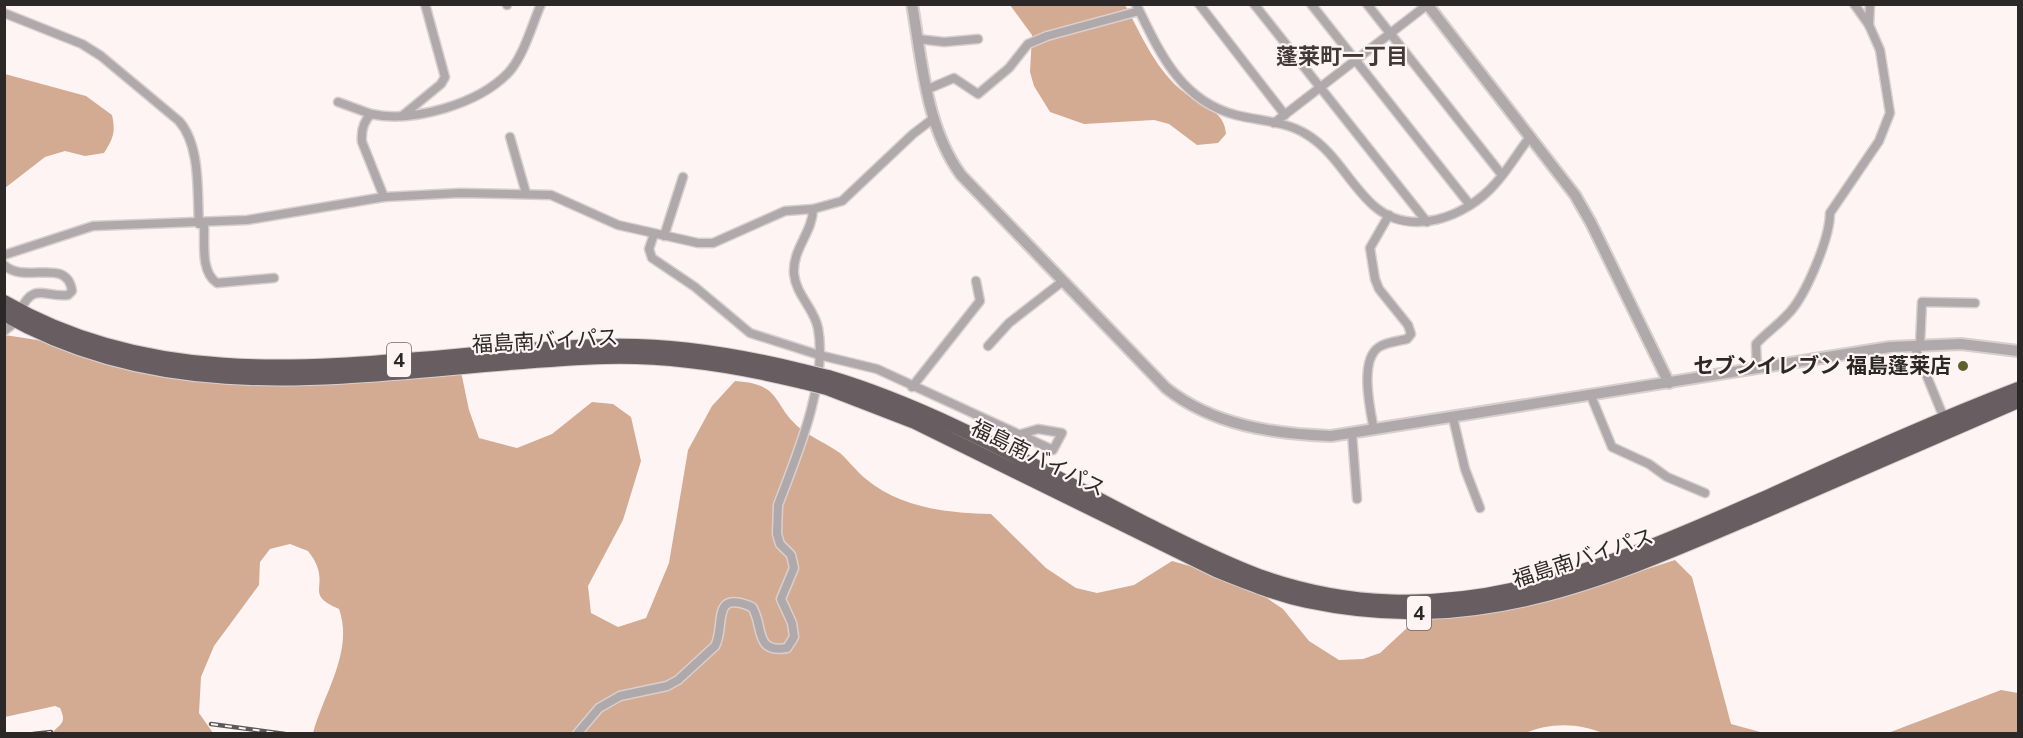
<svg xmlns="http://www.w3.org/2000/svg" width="2023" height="738" font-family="'Nunito Sans','Noto Sans JP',sans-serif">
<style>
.forest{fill:#d3ab92}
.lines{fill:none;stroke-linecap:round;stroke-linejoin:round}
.minor-casing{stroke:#d9cfcf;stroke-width:11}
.tertiary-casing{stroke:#d9cfcf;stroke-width:14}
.trunk-casing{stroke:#d9cfcf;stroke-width:16}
.minor{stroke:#afa9ab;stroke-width:8}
.tertiary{stroke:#afa9ab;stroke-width:10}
.trunk{stroke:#685e61;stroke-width:14}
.rail-casing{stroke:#5f5858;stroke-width:4.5}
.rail{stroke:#fff4f4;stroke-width:2;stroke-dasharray:7;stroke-linecap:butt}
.trunk-bridge-casing{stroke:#d9cfcf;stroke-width:16;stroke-linecap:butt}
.trunk-bridge{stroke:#685e61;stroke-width:14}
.poi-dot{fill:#60602d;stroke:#fff4f4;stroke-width:2}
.labels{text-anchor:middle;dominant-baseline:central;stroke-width:4.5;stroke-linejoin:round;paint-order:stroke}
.shield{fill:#fff4f4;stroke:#6c6565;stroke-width:1.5}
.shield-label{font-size:20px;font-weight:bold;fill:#2d2828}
.street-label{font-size:21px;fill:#2d2828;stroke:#fff4f4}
.poi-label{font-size:21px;font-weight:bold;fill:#2d2828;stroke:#fff4f4;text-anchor:end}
.neighbourhood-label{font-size:22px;font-weight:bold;fill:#423838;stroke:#fff4f4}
</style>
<rect width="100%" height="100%" fill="#fff4f4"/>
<!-- forest -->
<g class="forest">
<path d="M1010 5H1125C1142 36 1156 71 1185 93 1201 106 1225 110 1226 134L1218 143 1197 145 1169 124 1154 120 1084 124 1050 112 1034 86 1030 72 1032 35Z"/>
<path d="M5 74 86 96 112 115C116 132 113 139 104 153L85 156 65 151 45 157 5 188Z"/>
<path d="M5 335 37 340 141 365 460 367 469 410 479 438 517 448 552 434 592 402 613 404 631 417 641 461 623 520 588 586 591 613 618 627 646 618 669 563 688 450 712 406 735 381C784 384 771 405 801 429 813 438 827 444 840 453 849 461 856 471 866 479 900 508 948 513 991 514L1046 568 1076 588 1097 593 1134 585 1172 561 1240 580 1283 609 1309 641 1339 660 1363 659 1380 653 1422 614 1444 609 1505 611 1576 592 1675 560 1692 577 1731 724 1764 733 1605 734C1579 723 1550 722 1524 734L313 733C324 693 354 651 339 609 308 595 324 591 318 569 316 562 312 556 308 551L290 544 270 549 260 562 259 585 214 646 201 677 199 713 213 733H52C61 723 67 723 60 708L55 706 5 717Z"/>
<path d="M2001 690 2018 693V733H1888Z"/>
</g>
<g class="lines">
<!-- minor casing -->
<g class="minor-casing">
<g id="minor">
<path d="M507 4V5"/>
<path d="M1136 4C1159 51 1180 101 1236 115 1259 121 1285 121 1306 134 1335 151 1349 184 1374 206 1411 238 1466 217 1495 184 1508 170 1518 152 1530 137"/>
<path d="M1199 4 1285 115"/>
<path d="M1254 4 1427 222"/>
<path d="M1311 4 1470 205"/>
<path d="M1367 4 1502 175"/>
<path d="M4 13 82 44 101 56 179 121C201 146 197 192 199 224"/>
<path d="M1869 25 1870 4"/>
<path d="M918 39 944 42 978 39"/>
<path d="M928 89 954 78 978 94 1009 68 1028 44 1047 36 1139 11"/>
<path d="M338 102 371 114"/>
<path d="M402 116 441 84 445 77 425 4"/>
<path d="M1274 123 1427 5"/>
<path d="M510 137 526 193"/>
<path d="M384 197 460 193 551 195 618 225 698 243H713L785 211 813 209 842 201 913 134 934 118"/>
<path d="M204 224C205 242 200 272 217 283L274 278"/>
<path d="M654 234 649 249 652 258 695 287 750 333 819 355 877 369 1053 450 1062 433 1038 429 1021 434"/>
<path d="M664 236 683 177"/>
<path d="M4 255 93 226 247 220 384 197 362 142C361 132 363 122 371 114 413 123 479 104 509 72 524 55 532 25 541 4"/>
<path d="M4 265C25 285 67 256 72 291L68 295C45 298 34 281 20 311"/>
<path d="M4 331 17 321"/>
<path d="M1914 345 1944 418"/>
<path d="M1920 345 1922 302 1975 303"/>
<path d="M988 346 1009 323 1063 281"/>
<path d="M1757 369 1756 344C1766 333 1778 325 1787 315 1805 298 1830 238 1830 213L1879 141 1890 113 1880 50 1869 25 1854 4"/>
<path d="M912 387 980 301 976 281"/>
<path d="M1591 396 1612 447 1649 464 1667 477 1705 493"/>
<path d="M1453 418 1465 469 1480 508"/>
<path d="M1374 430C1370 409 1359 360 1379 347 1387 342 1399 341 1407 339L1411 334 1408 325 1379 289 1375 279 1370 248 1389 215"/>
<path d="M1352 433 1357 499"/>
<path d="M577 734 599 708 620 696 667 686 678 680 715 646C726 626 710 589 752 607 764 624 753 654 787 648L794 637 792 623 781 599 794 568 791 555 780 544 777 534 778 505C797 455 828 382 818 328 814 308 796 295 794 274 792 249 813 232 813 209"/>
</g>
</g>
<!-- tertiary casing -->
<g class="tertiary-casing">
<g id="tertiary">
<path d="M912 4C922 62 926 127 961 175L1166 388C1212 425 1273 434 1331 436L1890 347 1961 344 2018 351"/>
<path d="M1427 4 1575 195 1591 223 1669 383"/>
</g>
</g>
<!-- trunk casing -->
<g class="trunk-casing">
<g id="trunk">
<path d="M4 302C192 411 403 350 606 346 673 344 738 355 803 371"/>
<path d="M4 314C192 422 402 363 605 357 672 355 738 366 803 382"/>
<path d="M828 377C937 409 1046 473 1148 525 1184 543 1221 562 1259 576 1441 641 1599 571 1765 498 1849 460 1932 422 2018 389"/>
<path d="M827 388 915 422 1216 570C1246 582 1275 594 1307 601 1478 637 1602 581 1756 515 1844 477 1931 439 2018 401"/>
</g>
</g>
<!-- minor -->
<use href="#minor" class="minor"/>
<!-- tertiary -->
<use href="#tertiary" class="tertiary"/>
<!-- trunk -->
<use href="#trunk" class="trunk"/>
<!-- rail casing -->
<g class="rail-casing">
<g id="rail">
<path d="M211 724 285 734"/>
<path d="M33 734 51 732"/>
</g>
</g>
<!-- rail -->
<use href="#rail" class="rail"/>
<!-- trunk-bridge casing -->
<g class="trunk-bridge-casing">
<g id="trunk-bridge">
<path d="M803 371 828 377"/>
<path d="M803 382 827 388"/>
</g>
</g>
<!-- trunk-bridge -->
<use href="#trunk-bridge" class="trunk-bridge"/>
</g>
<!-- markers -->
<circle class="poi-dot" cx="1963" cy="366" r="6"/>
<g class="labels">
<!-- shield labels -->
<g class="shield">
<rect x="387" y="343" width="24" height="34" rx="4.5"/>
<rect x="1407" y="596" width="24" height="34" rx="4.5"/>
</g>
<g class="shield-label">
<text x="399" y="360">4</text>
<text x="1419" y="613">4</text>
</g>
<!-- street labels -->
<g class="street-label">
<text transform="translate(545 341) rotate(-3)">福島南バイパス</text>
<text transform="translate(1038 458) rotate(26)">福島南バイパス</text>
<text transform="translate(1583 558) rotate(-18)">福島南バイパス</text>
</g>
<!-- poi labels -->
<g class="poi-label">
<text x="1951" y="366">セブンイレブン 福島蓬莱店</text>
</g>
<!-- neighbourhood labels -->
<g class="neighbourhood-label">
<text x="1342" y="57">蓬莱町一丁目</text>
</g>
</g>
<!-- border -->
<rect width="2023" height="738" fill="none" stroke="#2d2828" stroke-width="12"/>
</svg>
